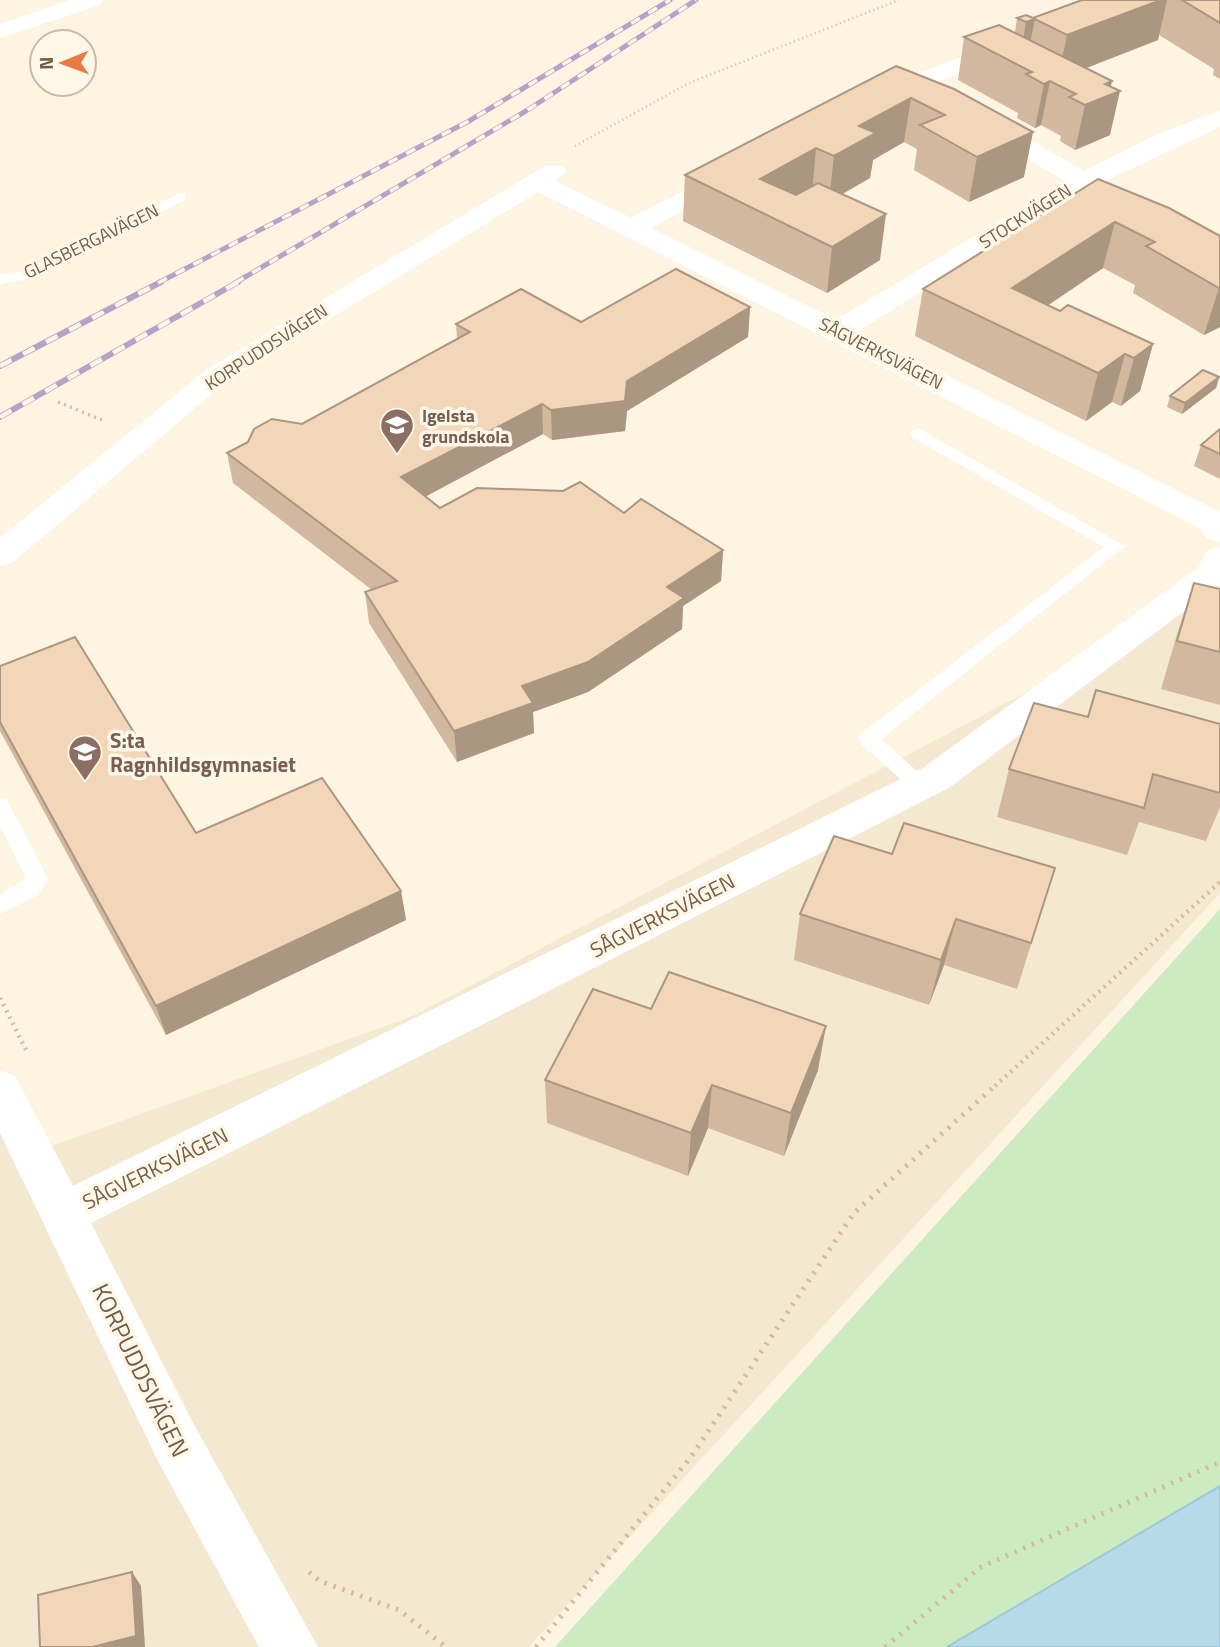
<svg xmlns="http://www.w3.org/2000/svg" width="1220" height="1647" font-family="'Titillium Web',sans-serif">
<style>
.residential{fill:#f5e8d0}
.green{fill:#cdebc0}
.water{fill:#b6dae7;stroke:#9bc9d9;stroke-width:2}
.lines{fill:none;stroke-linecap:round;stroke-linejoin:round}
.path-far3{stroke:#d8b99c;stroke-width:2.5;stroke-dasharray:1 3.5;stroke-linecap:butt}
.path-far2{stroke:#d8b99c;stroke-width:3.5;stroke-dasharray:2 4.5;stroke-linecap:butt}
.path-far1{stroke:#d8b99c;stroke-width:4.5;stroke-dasharray:2 5;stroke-linecap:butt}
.path{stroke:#d8b99c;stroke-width:5;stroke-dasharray:2.5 7;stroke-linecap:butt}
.service{fill:#fff;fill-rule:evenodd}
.minor{fill:#fff;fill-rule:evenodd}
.tertiary{fill:#fff;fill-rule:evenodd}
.rail-far1-casing{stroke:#b9a0c6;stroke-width:5}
.rail-casing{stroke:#b9a0c6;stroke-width:6}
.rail-far1{stroke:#fff8e8;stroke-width:3.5;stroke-dasharray:10;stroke-linecap:butt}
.rail{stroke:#fff8e8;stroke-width:4.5;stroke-dasharray:13;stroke-linecap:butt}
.wall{fill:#d1b89e}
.shaded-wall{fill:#aa9681}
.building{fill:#f3d6b8;stroke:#aa9681;stroke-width:2}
.labels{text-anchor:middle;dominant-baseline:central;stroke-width:7;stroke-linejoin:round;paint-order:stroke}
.far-street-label{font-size:18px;fill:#755c47;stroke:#fff8e8}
.far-education-label{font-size:18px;font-weight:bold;fill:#785e54;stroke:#fff8e8;text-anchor:start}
.education-label{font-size:21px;font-weight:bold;fill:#785e54;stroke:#fff8e8;text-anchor:start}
.street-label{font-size:21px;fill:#755c47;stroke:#fff8e8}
.near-street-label{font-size:24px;fill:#755c47;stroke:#fff8e8}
</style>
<rect width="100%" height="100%" fill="#fdf5e1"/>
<!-- residential -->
<path class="residential" d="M1220 590V893L529 1647H0V1104L24 1156 413 1016Z"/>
<!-- green -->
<path class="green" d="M1220 909V1486L947 1647H555Z"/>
<!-- water -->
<path class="water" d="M1220 1486V1647H947Z"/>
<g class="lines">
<!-- path-far3 -->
<path class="path-far3" d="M575 146 689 83 899 0"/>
<!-- path-far2 -->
<path class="path-far2" d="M58 402 102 420"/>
<!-- path-far1 -->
<g class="path-far1">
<path d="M0 998 26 1050"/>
<path d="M995 1086 1220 882"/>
</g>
<!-- path -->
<g class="path">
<path d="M309 1572 320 1581 399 1610 446 1647"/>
<path d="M536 1647 691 1457 854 1213 997 1084"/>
<path d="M885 1647 981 1567 1220 1462"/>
</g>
<!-- service -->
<g class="service">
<path d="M180 193 185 194V200L29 279 0 284V274L20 272Z"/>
<path d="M918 428 1125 546 881 739 928 781 931 786 928 791H914L861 744 858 739 861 734 1104 547 912 437 910 433Z"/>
<path d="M0 797 7 800 48 879 38 895 0 914V895L26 878 0 826Z"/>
</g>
<!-- minor -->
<g class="minor">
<path d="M1011 38 1022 45 1019 50 886 102H870L866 97 870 92Z"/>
<path d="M1220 111V127L1103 182 1113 191 1109 196 1100 199 1083 192 858 331 1220 512V542L1208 539 1198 527 538 192 226 382 12 563 0 566V538L206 370 545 166H563L567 171 556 181 631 218 720 172H738L742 177 738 182 651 228 836 320 1065 181 974 128 971 123 974 118H992L1084 171 1160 133Z"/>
<path d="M1220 547V584L949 788 91 1223 193 1423 318 1647H259L157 1459 0 1133V1070L15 1076 73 1186 923 768 1199 567 1208 550Z"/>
</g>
<!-- tertiary -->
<path class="tertiary" d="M70 0H103L100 5 0 38V24Z"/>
<!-- rail-far1 casing -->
<g class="rail-far1-casing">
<g id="rail-far1">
<path d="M158 283 469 121 670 0"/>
<path d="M235 283 526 111 696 0"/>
</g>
</g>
<!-- rail casing -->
<g class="rail-casing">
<g id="rail">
<path d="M0 366 161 282"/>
<path d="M0 417 238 282"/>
</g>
</g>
<!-- rail-far1 -->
<use href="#rail-far1" class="rail-far1"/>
<!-- rail -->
<use href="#rail" class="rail"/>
</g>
<!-- wall -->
<g class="wall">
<path d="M1082 0H1220V79L1213 75 1214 69 1159 35 1158 40 1086 68 1111 87 1110 135 1075 150 1060 141 1061 136 1041 125 1035 128 1017 118 1018 113 958 80 964 37 1015 33 1017 18H1033Z"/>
<path d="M896 66 1024 177 969 202 914 170 917 149 904 142 873 160 870 178 843 194 880 260 827 293 683 221 685 175Z"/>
<path d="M1098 179 1220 236V327L1204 335 1133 293 1135 285 1103 268 1048 305 1060 311 1153 344 1140 391 1121 406 1112 402 1086 421 915 336 923 289Z"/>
<path d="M750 307 748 337 627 411 625 431 552 440 543 434 426 496 440 508 624 513 723 550 721 581 683 606 682 629 588 692 533 712 534 733 457 762 369 623 365 592 372 590 233 483 227 453 302 424 457 339 456 324 581 322Z"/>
<path d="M1219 377 1216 388 1182 414 1167 407 1170 396Z"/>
<path d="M1220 429V479L1194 466 1201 445Z"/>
<path d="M1194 583 1220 589V705L1161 689 1178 631Z"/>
<path d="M0 666 196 833 401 891 406 920 166 1035 0 731Z"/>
<path d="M1088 717 1220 724V807L1206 841 1139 822 1127 855 997 817 1009 769Z"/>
<path d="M892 854 1055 868 1017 989 944 965 929 1005 794 960 800 914Z"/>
<path d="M818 1070 784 1156 708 1128 688 1176 547 1123 545 1080Z"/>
</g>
<!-- shaded-wall -->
<g class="shaded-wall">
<path d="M1161 0H1167L1158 40 1058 79 1067 35Z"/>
<path d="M1035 19 1026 62 1019 66 1026 22Z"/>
<path d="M1050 81 1041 125 1035 128 1044 84Z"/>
<path d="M1112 81 1109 95 1120 91 1110 135 1075 150 1085 105 1105 84Z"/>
<path d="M911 98 904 142 873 160 870 178 829 201 834 156 859 126Z"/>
<path d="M1033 132 1024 177 969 202 977 157Z"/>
<path d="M816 148 812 194 770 217 760 179Z"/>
<path d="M886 214 880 260 827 293 832 247Z"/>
<path d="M1115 222 1103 268 1010 331 1012 288Z"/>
<path d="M1220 287V327L1204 335 1219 288Z"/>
<path d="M750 307 748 337 627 411 625 431 552 440 551 410 627 381Z"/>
<path d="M1153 344 1140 391 1121 406 1134 358Z"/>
<path d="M1125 354 1112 402 1086 421 1098 373Z"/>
<path d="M1219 377 1216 388 1182 414 1185 403Z"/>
<path d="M542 404 543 434 404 508 401 477Z"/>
<path d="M723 550 721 581 683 606 682 629 588 692 533 712 534 733 457 762 454 731Z"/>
<path d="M401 891 406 920 166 1035 156 1006Z"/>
<path d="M956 919 944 965 929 1005 941 960Z"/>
<path d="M826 1026 818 1070 784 1156 791 1113Z"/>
<path d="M712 1085 708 1128 688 1176 691 1133Z"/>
<path d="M132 1572 141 1586 145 1647H92Z"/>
</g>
<!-- building -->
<g class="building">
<path d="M1082 0H1161L1067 35 1035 19 1026 22 1017 18 1026 15 1033 18Z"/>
<path d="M1182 0H1220V23Z"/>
<path d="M999 25 1112 81 1105 84 1120 91 1085 105 1069 97 1076 94 1050 81 1044 84 1026 74 1032 72 964 37Z"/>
<path d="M896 66 954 89 1033 132 977 157 920 125 945 115 911 98 859 126 876 133 834 156 816 148 760 179 796 195 818 183 886 214 832 247 685 175Z"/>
<path d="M1098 179 1169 208 1220 236V287L1219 288 1146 246 1155 242 1115 222 1012 288 1060 311 1068 305 1153 344 1134 358 1125 354 1098 373 923 289Z"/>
<path d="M676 269 750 307 627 381 625 401 551 410 542 404 401 477 440 508 477 488 563 491 580 482 624 513 641 499 723 550 667 587 684 598 588 662 522 686 533 703 454 731 365 592 397 581 227 453 248 442 254 429 272 419 302 424 470 332 456 324 521 289 581 322Z"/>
<path d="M1203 370 1219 377 1185 403 1170 396Z"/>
<path d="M1220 429V454L1201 445Z"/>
<path d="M1194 583 1220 589V652L1177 641Z"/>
<path d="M75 637 196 833 322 778 401 891 156 1006 0 722V666Z"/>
<path d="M1096 690 1220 724V793L1153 774 1144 808 1009 769 1034 703 1088 717Z"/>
<path d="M904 823 1055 868 1031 943 956 919 941 960 800 914 834 836 892 854Z"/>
<path d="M669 972 826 1026 791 1113 712 1085 691 1133 545 1080 593 989 651 1009Z"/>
<path d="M132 1572 136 1636 92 1647H40L38 1595Z"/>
</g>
<!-- icons -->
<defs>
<g id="school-pin" transform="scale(1.75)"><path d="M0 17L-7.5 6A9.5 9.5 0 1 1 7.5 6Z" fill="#8d6e63" stroke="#fff8e8"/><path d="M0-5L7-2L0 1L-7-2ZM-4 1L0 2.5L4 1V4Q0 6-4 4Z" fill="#fff"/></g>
</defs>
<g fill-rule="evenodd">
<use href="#school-pin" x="397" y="425"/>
<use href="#school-pin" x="85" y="752"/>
</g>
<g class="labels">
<!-- far-street labels -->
<g class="far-street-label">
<text transform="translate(1025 216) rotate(-32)">STOCKVÄGEN</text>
<text transform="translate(91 241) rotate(-26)">GLASBERGAVÄGEN</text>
<text transform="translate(266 347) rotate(-33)">KORPUDDSVÄGEN</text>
<text transform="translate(881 353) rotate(27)">SÅGVERKSVÄGEN</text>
</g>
<!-- far-education labels -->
<g class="far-education-label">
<text x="422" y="415">Igelsta<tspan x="422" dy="21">grundskola</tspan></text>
</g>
<!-- education labels -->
<g class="education-label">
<text x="110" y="740">S:ta<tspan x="110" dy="24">Ragnhildsgymnasiet</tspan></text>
</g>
<!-- street labels -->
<g class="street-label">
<text transform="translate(662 915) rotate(-27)">SÅGVERKSVÄGEN</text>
<text transform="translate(155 1168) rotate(-26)">SÅGVERKSVÄGEN</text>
</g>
<!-- near-street labels -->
<g class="near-street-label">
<text transform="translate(141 1370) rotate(64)">KORPUDDSVÄGEN</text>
</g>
</g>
<!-- north arrow -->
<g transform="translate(63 63) rotate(269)"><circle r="33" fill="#fff8e8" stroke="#c8baa8" stroke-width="2"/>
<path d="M0-5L12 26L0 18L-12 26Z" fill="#eb7a42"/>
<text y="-10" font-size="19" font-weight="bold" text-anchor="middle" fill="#755c47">N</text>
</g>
</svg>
